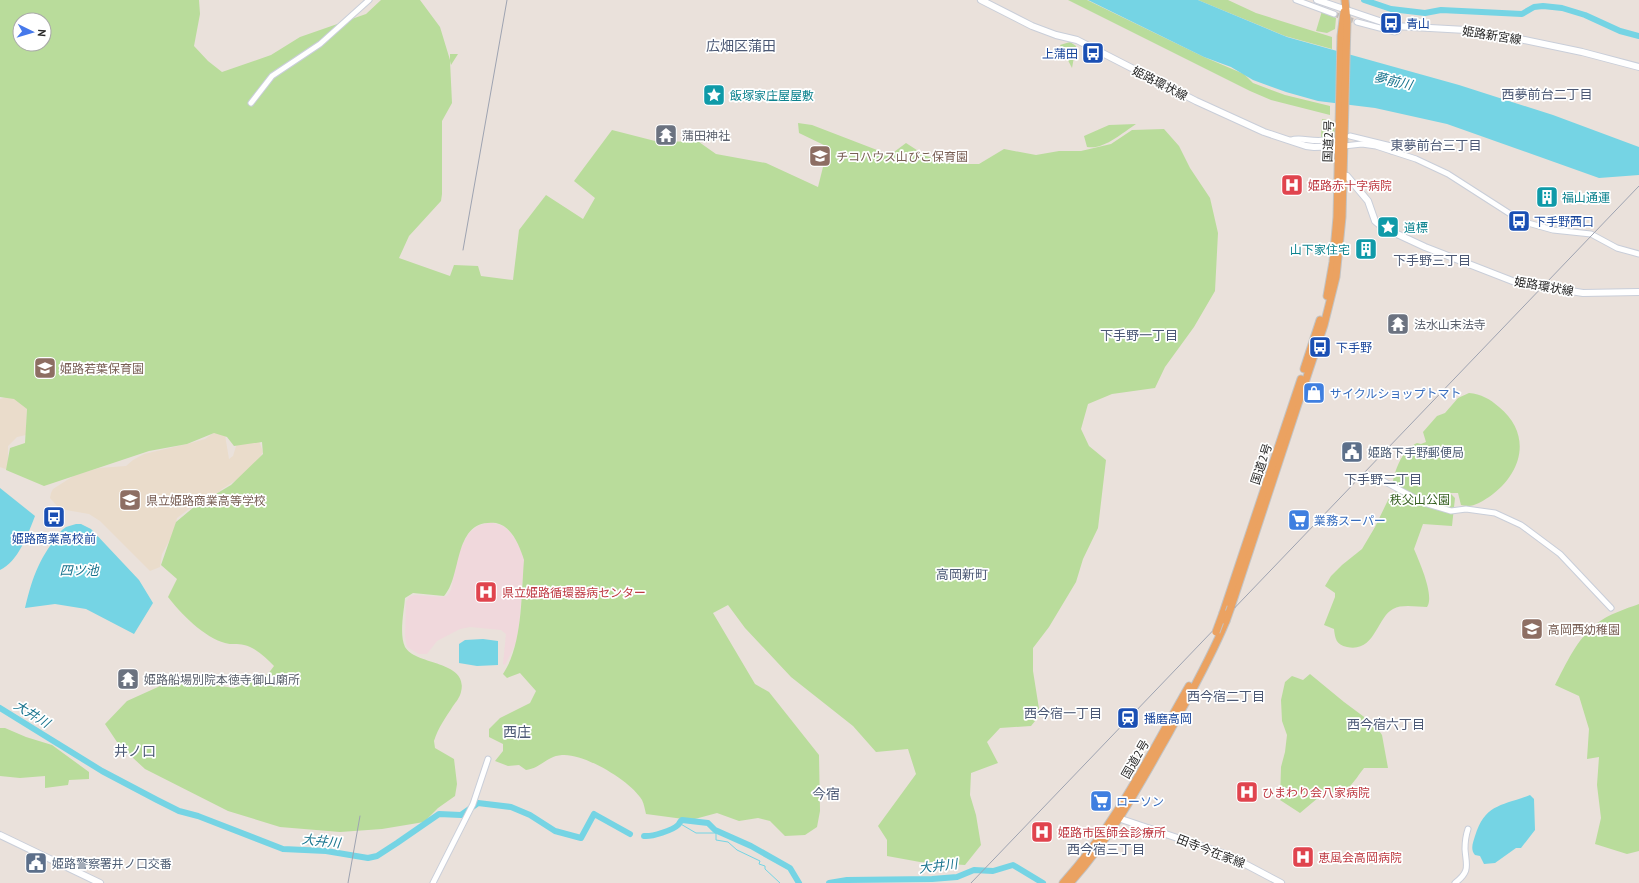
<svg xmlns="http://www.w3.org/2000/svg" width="1639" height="883" font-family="'PT Sans','Noto Sans JP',sans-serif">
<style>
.education{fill:#eadccb}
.medical{fill:#f0d8dc}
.green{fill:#b9dc9b;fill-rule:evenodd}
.water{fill:#75d4e4}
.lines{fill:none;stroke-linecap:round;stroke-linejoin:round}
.stream{stroke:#75d4e4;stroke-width:1}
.river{stroke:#75d4e4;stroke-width:6}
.tertiary-tunnel{stroke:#c3bcb7;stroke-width:5;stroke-dasharray:5 2.5;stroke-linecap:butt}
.tertiary-casing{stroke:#c9ced9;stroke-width:7}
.secondary-casing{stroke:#c9ced9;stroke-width:8}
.trunk-casing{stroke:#c3c3c3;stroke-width:9}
.tertiary{stroke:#fff;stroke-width:5}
.secondary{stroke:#fff;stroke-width:6}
.trunk{stroke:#eba261;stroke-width:7}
.rail{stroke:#9ea3b1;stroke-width:1}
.trunk-bridge-casing{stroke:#c3c3c3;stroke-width:9;stroke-linecap:butt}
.trunk-bridge{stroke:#eba261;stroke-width:7}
.labels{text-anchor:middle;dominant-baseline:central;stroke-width:3.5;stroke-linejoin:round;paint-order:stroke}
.transit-label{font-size:12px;fill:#164399;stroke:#fff;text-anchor:start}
.street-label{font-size:12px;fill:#282828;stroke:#fff}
.culture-label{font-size:12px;fill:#0d838f;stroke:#fff;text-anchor:start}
.worship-label{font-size:12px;fill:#5b616d;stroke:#fff;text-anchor:start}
.education-label{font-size:12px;fill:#785e54;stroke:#fff;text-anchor:start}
.health-label{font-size:12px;fill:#be3a42;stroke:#fff;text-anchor:start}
.shop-label{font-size:12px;fill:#366cbe;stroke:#fff;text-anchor:start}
.service-label{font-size:12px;fill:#4e5e75;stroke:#fff;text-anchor:start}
.park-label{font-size:12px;fill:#345f1f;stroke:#fff}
.water-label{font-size:13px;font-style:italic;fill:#17738d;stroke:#fff}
.neighbourhood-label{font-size:13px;fill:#4c5975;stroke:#fff}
.quarter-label{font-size:14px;fill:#4c5975;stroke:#fff}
</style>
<rect width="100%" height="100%" fill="#eae1db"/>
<!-- education -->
<g class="education">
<path d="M13 395 27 401 26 435 17 437 8 446V470L0 467V399Z"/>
<path d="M216 431 225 435 229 459 233 456 237 443 259 441 263 452 260 457 243 476 222 489 207 502 189 509 177 518 173 534 162 554 160 567 150 571 100 521 89 514 66 510 58 507 50 498 51 493 53 489 75 475 99 468 126 466 133 460 144 454 191 443 205 439Z"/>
</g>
<!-- medical -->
<path class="medical" d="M490 522 503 526 510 532 520 547 524 561 518 639 505 665 503 664 506 634 501 630 470 627 460 629 437 641 427 654H419L407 647 405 636 406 602 409 597 415 595 441 597 447 596 451 590 458 553 469 533 478 526Z"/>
<!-- green -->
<g class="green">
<path d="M0 0H199L200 14 194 46 208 61 222 72 271 55 300 37 366 14 381 0H420L440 27 450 60V54H458L451 65 450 61 452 103 442 121V194L441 201 409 236 399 258 450 276 454 265 478 266 481 276 513 280 519 230 546 195 583 219 595 198 574 181 612 130 655 141 699 142 716 154 766 163 818 187 828 147 799 133 798 123 812 125 890 155 906 143 926 156 956 164H979L1004 149 1036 155 1059 151H1081L1111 144 1132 130 1164 129 1179 146 1190 168 1210 198 1218 233 1215 291 1194 327 1165 367 1155 388 1112 394 1088 404 1081 429 1089 446 1106 460 1098 528 1083 559 1076 582 1049 627 1033 648V671L1040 715 1031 726 1000 728 987 742 998 763 971 773 970 795 976 815 981 845 965 865 920 862 887 856V840L878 826 916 774 908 749 876 752 853 726 791 677 745 628 728 605 713 613 755 684 769 692 819 755 820 811 817 827 805 835 785 836 770 821 758 818 739 821 717 813 691 820 646 814C645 810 644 804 642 800 631 781 584 753 562 755 547 756 541 768 526 770L519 765 508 766 495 761 503 751V744L489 737V729L500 718 530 703 536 691 520 673 507 678 503 674C523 644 521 595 524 560 520 547 512 526 496 523 452 518 463 576 444 596L413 593 405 598C404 611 399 634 405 647 416 666 469 660 461 692 460 697 456 702 453 706 446 717 438 728 434 741L435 748 454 759 457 784 455 796 438 808 424 822 382 829 340 832 280 827 228 811 145 769 119 745 105 724 127 701 169 682H194L234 688 268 674 274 666C266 658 255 647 244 645 238 643 231 645 225 643 205 638 180 613 168 597L177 579 161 565 176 522 194 507 231 485 263 454 262 442 234 446 227 437 214 433 187 444 149 451 44 486 6 470 10 448 25 443 27 409 14 399 0 397ZM20 20H44V44H20Z"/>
<path d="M1068 0H1087L1204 57 1244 74 1253 83 1285 95 1330 106V115L1271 100 1250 91Z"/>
<path d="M1198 0H1228L1256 13 1332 37V49L1285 36Z"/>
<path d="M1322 11 1336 18 1335 29 1327 33 1316 31Z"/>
<path d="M1070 42 1076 46 1072 68 1060 45Z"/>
<path d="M1322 119 1334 121 1335 137H1321Z"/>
<path d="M1136 124C1122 133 1104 150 1087 147L1084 136 1109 125Z"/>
<path d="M1469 393C1481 394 1490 399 1499 407 1533 435 1522 474 1489 497 1479 503 1473 508 1461 505L1458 493H1450L1455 498 1452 526 1423 524 1414 549C1419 561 1435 596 1427 607 1417 607 1402 604 1393 609 1377 617 1375 653 1347 647 1336 645 1335 638 1334 629L1324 625 1335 597V593L1325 586 1331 576 1342 565 1362 549 1375 527 1389 498H1394L1397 482 1393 481C1396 467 1403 449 1417 443L1421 444 1426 442 1423 432 1437 416 1445 413 1458 398Z"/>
<path d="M1639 604V851L1627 854 1595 844 1601 818 1597 785 1599 757 1587 759 1589 729 1579 696 1555 685C1566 664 1577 639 1596 624 1609 614 1625 609 1639 604Z"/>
<path d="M1310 674 1344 702 1375 725 1382 735 1388 768H1364C1351 785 1348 795 1325 792L1300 813 1280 800 1281 767 1285 752 1287 735 1282 721 1281 700 1285 682 1292 676 1303 680Z"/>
<path d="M0 728H5L26 737 52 745 89 772V779L69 780 68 785 45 788V776L20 778 0 776Z"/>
</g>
<!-- water -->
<g class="water">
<path d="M1088 0H1198L1287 37 1459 85 1553 115 1639 147V175L1599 178 1447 124 1375 108 1318 101 1286 92 1253 80 1231 67 1204 57Z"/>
<path d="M0 488 35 516C28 534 18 562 0 570Z"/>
<path d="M76 524H81L91 529 139 580 153 603 134 634 86 609 55 604 25 608C33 574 40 557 62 530L66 527Z"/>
<path d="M483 639 498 641V665L477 666 459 663V644L465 640Z"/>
<path d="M1530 795 1534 799 1535 830 1521 848H1516L1495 863 1484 864 1480 856 1475 855C1470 849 1473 843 1475 836 1485 804 1501 806 1530 795Z"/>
</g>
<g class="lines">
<!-- stream -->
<path class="stream" d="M679 823 696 833H716V840L728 842 737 850 760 861 759 864 765 866V869L780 883"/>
<!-- river -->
<g class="river">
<path d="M1364 0 1391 9 1425 13 1441 10 1522 14 1534 7 1543 6 1562 8 1585 15 1620 31 1639 36"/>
<path d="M0 708 102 771 157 800 179 811 198 816 283 849 326 851 368 858 377 856 397 843 439 814 461 815 478 803 511 807 530 815 555 831 581 838 594 814 630 834"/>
<path d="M644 836C652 837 673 830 678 825 680 823 680 821 682 820L708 823 715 830 751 846 790 868 799 883"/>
<path d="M829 883 847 880 932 879 957 877 974 870 993 871 1013 865 1043 883"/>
</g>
<!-- tertiary-tunnel -->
<path class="tertiary-tunnel" d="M1334 14 1357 22"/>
<!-- tertiary casing -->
<g class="tertiary-casing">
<g id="tertiary">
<path d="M1296 0 1334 14"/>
<path d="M1357 22 1395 32 1398 31 1399 27"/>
<path d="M251 103 272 76 320 44 369 0"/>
<path d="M1350 136 1391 146 1392 151"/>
<path d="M1291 140C1302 136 1314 144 1330 139"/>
<path d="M1344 146 1362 144 1376 146 1416 159 1448 174 1515 217 1528 223 1553 230 1591 234 1617 248 1639 254"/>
<path d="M1369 475 1376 477 1424 503 1451 511 1466 509 1495 513 1521 525 1560 554 1611 608"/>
<path d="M433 883 473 804 488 759"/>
<path d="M1455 883C1471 871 1466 865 1465 849 1465 842 1466 835 1468 829"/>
</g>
</g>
<!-- secondary casing -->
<g class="secondary-casing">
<g id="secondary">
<path d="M981 0 1032 26 1056 35 1077 40 1196 101 1264 132 1306 146 1314 147 1343 146"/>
<path d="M1317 0 1394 26 1466 30 1510 37 1582 52 1639 67"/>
<path d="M1343 175 1347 176 1368 201 1375 221 1382 227 1425 247 1515 282 1583 293 1639 292"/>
<path d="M1115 817 1228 855 1281 883"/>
<path d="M0 835 100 883"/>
</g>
</g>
<!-- trunk casing -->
<g class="trunk-casing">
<g id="trunk">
<path d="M1327 296 1333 262 1337 217 1341 36 1344 12"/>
<path d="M1304 369 1320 320"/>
<path d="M1231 607 1324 325 1336 277 1342 217 1347 22 1345 0"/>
<path d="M1223 613 1301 379"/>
<path d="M1063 883C1116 825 1150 754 1189 686"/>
<path d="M1070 883C1111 838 1139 786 1169 733 1189 696 1210 660 1226 621"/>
</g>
</g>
<!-- tertiary -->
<use href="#tertiary" class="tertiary"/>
<!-- secondary -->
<use href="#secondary" class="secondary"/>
<!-- trunk -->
<use href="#trunk" class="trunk"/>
<!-- rail -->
<g class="rail">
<path d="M463 250 507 0"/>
<path d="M348 883 360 816"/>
<path d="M971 883 1639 186"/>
</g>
<!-- trunk-bridge casing -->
<g class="trunk-bridge-casing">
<g id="trunk-bridge">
<path d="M1226 621 1231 607"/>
<path d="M1216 632 1223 613"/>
</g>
</g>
<!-- trunk-bridge -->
<use href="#trunk-bridge" class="trunk-bridge"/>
</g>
<!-- icons -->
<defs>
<g id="bus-square" transform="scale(1.15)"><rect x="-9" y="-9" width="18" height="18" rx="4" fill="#1a4fb4" stroke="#fff"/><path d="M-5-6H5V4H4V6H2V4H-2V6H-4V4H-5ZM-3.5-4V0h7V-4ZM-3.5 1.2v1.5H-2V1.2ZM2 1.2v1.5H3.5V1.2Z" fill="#fff"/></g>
<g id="sight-square" transform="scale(1.15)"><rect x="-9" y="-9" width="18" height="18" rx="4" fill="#0f9aa8" stroke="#fff"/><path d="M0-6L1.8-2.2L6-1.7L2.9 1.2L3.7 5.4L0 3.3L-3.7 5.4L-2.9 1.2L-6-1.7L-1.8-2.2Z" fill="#fff"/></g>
<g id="temple-square" transform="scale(1.15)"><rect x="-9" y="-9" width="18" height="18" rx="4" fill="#6b7280" stroke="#fff"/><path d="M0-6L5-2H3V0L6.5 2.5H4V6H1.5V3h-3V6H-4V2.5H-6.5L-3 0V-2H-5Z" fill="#fff"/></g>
<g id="school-square" transform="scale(1.15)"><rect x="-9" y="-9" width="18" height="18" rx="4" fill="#8d6e63" stroke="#fff"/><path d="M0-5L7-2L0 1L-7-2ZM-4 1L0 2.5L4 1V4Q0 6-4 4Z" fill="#fff"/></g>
<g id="hospital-square" transform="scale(1.15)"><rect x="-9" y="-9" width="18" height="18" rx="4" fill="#e0444e" stroke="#fff"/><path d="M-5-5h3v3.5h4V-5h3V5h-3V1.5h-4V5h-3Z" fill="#fff"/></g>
<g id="building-square" transform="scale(1.15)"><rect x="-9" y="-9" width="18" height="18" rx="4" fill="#0f9aa8" stroke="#fff"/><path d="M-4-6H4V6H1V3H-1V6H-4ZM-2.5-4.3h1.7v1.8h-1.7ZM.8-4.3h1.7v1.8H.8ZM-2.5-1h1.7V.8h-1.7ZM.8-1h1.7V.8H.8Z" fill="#fff"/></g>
<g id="shop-square" transform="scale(1.15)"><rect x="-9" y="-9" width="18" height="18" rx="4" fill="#3f7fe0" stroke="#fff"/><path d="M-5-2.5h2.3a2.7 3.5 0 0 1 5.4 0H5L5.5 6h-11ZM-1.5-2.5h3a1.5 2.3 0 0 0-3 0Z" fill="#fff"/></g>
<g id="civic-square" transform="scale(1.15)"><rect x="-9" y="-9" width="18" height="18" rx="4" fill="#5c6f8a" stroke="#fff"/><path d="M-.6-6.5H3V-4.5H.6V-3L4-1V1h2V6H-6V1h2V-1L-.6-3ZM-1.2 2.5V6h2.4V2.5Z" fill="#fff"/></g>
<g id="supermarket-square" transform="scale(1.15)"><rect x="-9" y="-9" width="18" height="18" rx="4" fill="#3f7fe0" stroke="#fff"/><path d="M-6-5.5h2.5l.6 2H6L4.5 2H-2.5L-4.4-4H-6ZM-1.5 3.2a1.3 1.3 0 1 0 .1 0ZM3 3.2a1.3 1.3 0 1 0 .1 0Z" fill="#fff"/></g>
<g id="station-square" transform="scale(1.15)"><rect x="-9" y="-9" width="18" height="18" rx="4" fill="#1a4fb4" stroke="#fff"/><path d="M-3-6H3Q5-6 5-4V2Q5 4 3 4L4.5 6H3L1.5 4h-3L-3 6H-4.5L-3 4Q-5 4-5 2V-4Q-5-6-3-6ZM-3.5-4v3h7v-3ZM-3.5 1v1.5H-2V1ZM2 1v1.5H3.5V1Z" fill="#fff"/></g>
</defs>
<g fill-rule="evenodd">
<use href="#bus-square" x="1391" y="23"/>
<use href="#bus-square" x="1093" y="53"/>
<use href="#sight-square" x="714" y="95"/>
<use href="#temple-square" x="666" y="135"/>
<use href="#school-square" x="820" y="156"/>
<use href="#hospital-square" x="1292" y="185"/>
<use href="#building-square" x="1547" y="197"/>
<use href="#bus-square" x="1519" y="221"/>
<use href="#sight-square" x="1388" y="227"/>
<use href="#building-square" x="1366" y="249"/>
<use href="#temple-square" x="1398" y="324"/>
<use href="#bus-square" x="1320" y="347"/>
<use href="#school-square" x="45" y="368"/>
<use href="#shop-square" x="1314" y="393"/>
<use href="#civic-square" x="1352" y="452"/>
<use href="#school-square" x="130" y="500"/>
<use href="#bus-square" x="54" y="517"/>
<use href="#supermarket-square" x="1299" y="520"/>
<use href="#hospital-square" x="486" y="592"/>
<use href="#school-square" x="1532" y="629"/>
<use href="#temple-square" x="128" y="679"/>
<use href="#station-square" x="1128" y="718"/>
<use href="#hospital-square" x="1247" y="792"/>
<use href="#supermarket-square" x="1101" y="801"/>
<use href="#hospital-square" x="1042" y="832"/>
<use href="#hospital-square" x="1303" y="857"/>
<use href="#civic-square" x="36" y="863"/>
</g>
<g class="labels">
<!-- transit labels -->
<g class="transit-label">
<text x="1406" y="23">青山</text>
<text x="1078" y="53" text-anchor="end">上蒲田</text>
<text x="1534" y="221">下手野西口</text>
<text x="1336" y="347">下手野</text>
<text x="54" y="538" text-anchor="middle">姫路商業高校前</text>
<text x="1144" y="718">播磨高岡</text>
</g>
<!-- street labels -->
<g class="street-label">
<text transform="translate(1492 35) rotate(9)">姫路新宮線</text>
<text transform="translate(1160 83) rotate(27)">姫路環状線</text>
<text transform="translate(1328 141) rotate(-88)">国道2号</text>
<text transform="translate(1544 286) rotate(10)">姫路環状線</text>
<text transform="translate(1261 464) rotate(-72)">国道2号</text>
<text transform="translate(1135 759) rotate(-60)">国道2号</text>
<text transform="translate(1211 851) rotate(21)">田寺今在家線</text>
</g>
<!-- culture labels -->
<g class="culture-label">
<text x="730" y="95">飯塚家庄屋屋敷</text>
<text x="1562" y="197">福山通運</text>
<text x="1404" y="227">道標</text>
<text x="1350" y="249" text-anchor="end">山下家住宅</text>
</g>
<!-- worship labels -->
<g class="worship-label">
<text x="682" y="135">蒲田神社</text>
<text x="1414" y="324">法水山末法寺</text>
<text x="144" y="679">姫路船場別院本徳寺御山廟所</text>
</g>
<!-- education labels -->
<g class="education-label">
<text x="836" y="156">チコハウス山びこ保育園</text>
<text x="60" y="368">姫路若葉保育園</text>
<text x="146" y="500">県立姫路商業高等学校</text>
<text x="1548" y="629">高岡西幼稚園</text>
</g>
<!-- health labels -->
<g class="health-label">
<text x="1308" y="185">姫路赤十字病院</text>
<text x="502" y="592">県立姫路循環器病センター</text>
<text x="1262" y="792">ひまわり会八家病院</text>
<text x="1058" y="832">姫路市医師会診療所</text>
<text x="1318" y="857">恵風会高岡病院</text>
</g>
<!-- shop labels -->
<g class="shop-label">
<text x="1330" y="393">サイクルショップトマト</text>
<text x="1314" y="520">業務スーパー</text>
<text x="1116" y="801">ローソン</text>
</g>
<!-- service labels -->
<g class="service-label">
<text x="1368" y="452">姫路下手野郵便局</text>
<text x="52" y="863">姫路警察署井ノ口交番</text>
</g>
<!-- park labels -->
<g class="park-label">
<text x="1420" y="499">秩父山公園</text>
</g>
<!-- water labels -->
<g class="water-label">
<text transform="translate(1393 81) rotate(13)">夢前川</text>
<text x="79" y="570">四ツ池</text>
<text transform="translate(32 714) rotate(32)">大井川</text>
<text transform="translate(321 841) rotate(6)">大井川</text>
<text transform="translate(938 866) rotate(-7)">大井川</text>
</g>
<!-- neighbourhood labels -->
<g class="neighbourhood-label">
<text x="1547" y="94">西夢前台二丁目</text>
<text x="1436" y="145">東夢前台三丁目</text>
<text x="1432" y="260">下手野三丁目</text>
<text x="1139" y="335">下手野一丁目</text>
<text x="1383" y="479">下手野二丁目</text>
<text x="962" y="574">高岡新町</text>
<text x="1226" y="696">西今宿二丁目</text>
<text x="1063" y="713">西今宿一丁目</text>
<text x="1386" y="724">西今宿六丁目</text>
<text x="1106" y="849">西今宿三丁目</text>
</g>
<!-- quarter labels -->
<g class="quarter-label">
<text x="741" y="46">広畑区蒲田</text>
<text x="517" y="732">西庄</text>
<text x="135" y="751">井ノ口</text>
<text x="826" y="794">今宿</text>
</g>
</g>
<!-- north arrow -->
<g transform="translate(32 32) rotate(95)"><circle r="19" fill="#ffffff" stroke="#a9a9a9"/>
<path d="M0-3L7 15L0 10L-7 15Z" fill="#4679eb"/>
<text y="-6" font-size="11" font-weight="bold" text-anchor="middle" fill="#282828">N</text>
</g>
</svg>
